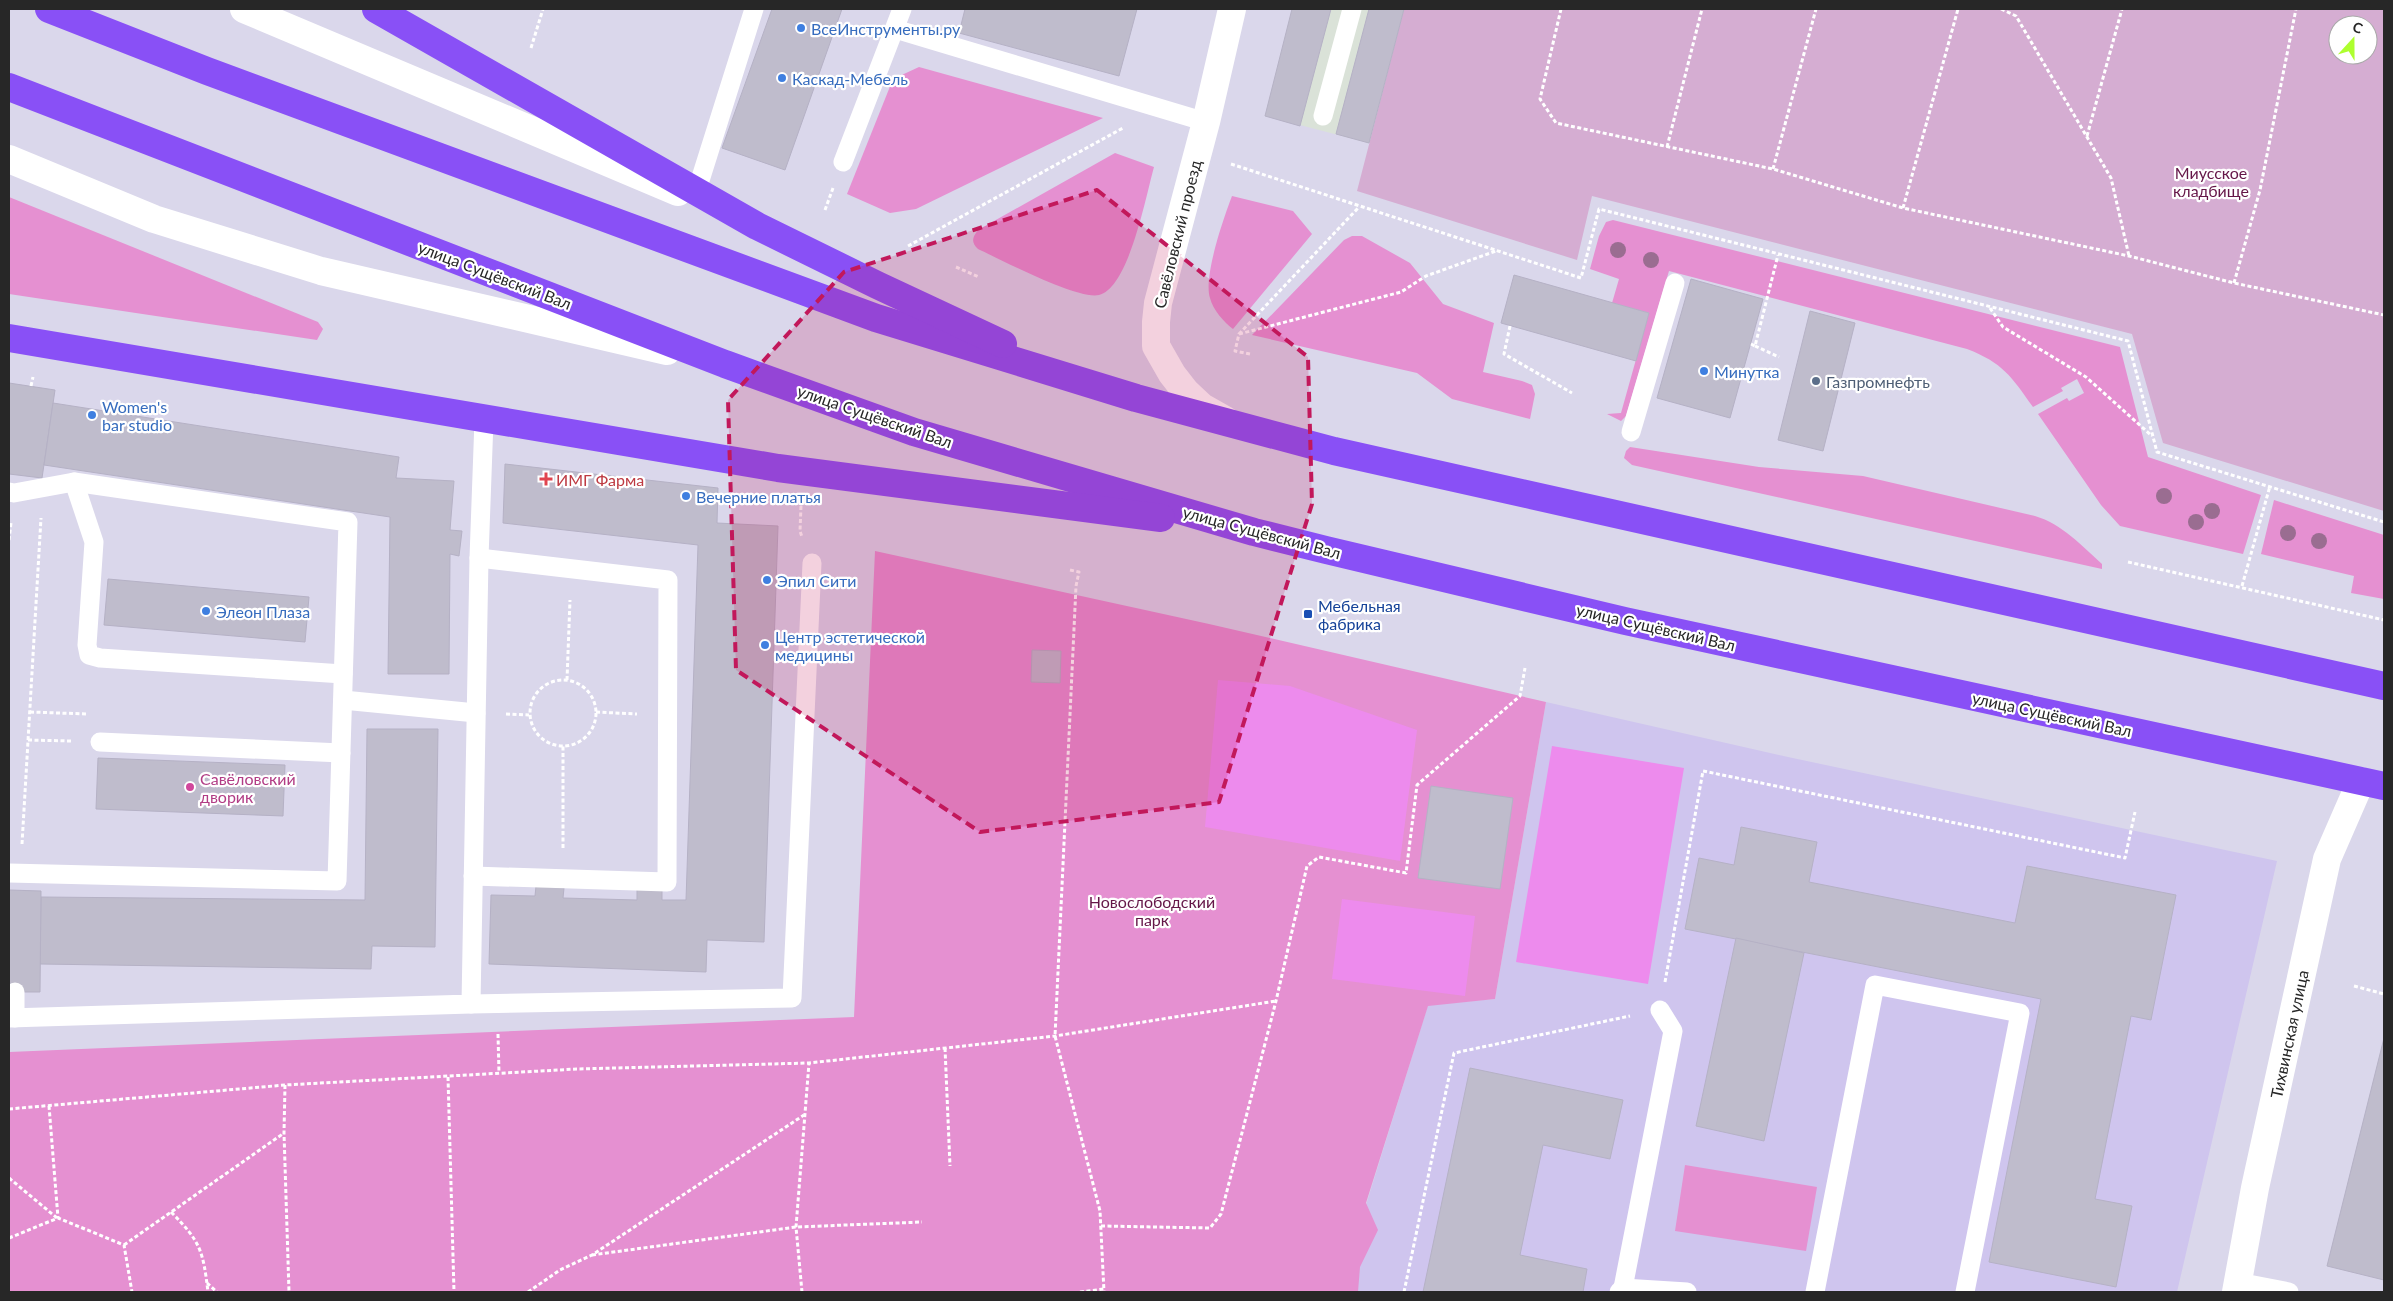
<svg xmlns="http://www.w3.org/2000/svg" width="2393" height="1301" font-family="Lato,sans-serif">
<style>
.industrial{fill:#dae2d8}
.education{fill:#cfc5ee}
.green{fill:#e590d1}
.cemetery{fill:#d5add2;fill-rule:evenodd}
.pitch{fill:#ed8bed}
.building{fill:#bfbccc;stroke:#b5b1c5}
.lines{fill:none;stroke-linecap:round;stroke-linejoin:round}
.path{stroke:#fff;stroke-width:3;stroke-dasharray:4 2.5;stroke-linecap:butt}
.service{stroke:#fff;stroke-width:19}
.minor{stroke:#fff;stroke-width:28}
.tertiary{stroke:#fff;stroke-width:28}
.primary{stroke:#8950f6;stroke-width:28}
.tree{fill:#9a6d91}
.marked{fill:#c2185b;fill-opacity:0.2;stroke:#c2185b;stroke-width:4;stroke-dasharray:10 6;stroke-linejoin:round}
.shop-dot{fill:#3f7fe0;stroke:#fff;stroke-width:2}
.service-dot{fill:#5c6f8a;stroke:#fff;stroke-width:2}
.health-dot{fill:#e0444e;stroke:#fff;stroke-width:2}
.transit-dot{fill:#1a4fb4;stroke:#fff;stroke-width:2}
.hotel-dot{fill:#d1479c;stroke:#fff;stroke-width:2}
.labels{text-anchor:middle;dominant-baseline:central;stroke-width:4.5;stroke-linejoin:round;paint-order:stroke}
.shop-label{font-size:16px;fill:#366cbe;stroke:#fff;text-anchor:start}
.park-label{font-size:16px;fill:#651648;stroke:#fff}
.street-label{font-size:16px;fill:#272727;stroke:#fff}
.service-label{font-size:16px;fill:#4e5e75;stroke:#fff;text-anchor:start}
.health-label{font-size:16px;fill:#be3a42;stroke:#fff;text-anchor:start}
.transit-label{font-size:16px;fill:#164399;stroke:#fff;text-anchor:start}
.hotel-label{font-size:16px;fill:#b23c85;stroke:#fff;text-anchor:start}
</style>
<rect width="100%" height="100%" fill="#dad7eb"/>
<!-- industrial -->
<path class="industrial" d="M1292 9H1404L1369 143 1265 116Z"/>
<!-- education -->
<path class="education" d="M1546 702 1788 757 2277 861 2177 1292H1339L1428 1005 1495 999Z"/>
<!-- green -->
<g class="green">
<path d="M919 67 1103 118 916 209 890 213 847 194 893 79Z"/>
<path d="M1115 153 1154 167C1146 195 1129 288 1099 295 1077 300 1002 260 978 249 971 242 972 238 978 230Z"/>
<path d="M1232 196 1293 211 1312 234 1233 329C1224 322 1213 310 1210 298 1203 277 1224 217 1232 196Z"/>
<path d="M9 197 318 322 323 329 317 340 9 294Z"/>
<path d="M1613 220 2120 347 2148 457 2261 495 2243 554 2120 526 2101 505 2038 414 2067 398 2069 401 2084 393 2077 379 2061 388 2063 391 2033 407C2011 376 2003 363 1967 349L1669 271 1626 416 1621 421 1607 414 1621 413 1649 313 1612 303 1619 279 1590 269 1599 236 1606 222Z"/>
<path d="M1352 236H1362L1410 263 1443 304 1494 323 1483 372 1522 381 1532 385 1535 394 1530 419 1452 399 1417 373 1252 335 1344 240Z"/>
<path d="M1630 447 1759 467 1863 476 2035 516C2062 524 2082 546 2102 564V569L1632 465 1624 458 1626 451Z"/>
<path d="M2274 500 2384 535V599L2351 593 2354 576 2261 554Z"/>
<path d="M875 551 1209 624 1546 702 1495 999 1428 1006 1366 1203 1378 1230 1360 1267 1358 1292H9V1052L854 1017Z"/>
<path d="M1685 1165 1817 1187 1806 1251 1675 1231Z"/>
</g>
<!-- cemetery -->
<path class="cemetery" d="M1404 9H2384V511L2163 443 2132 334 1592 196 1577 260 1357 191ZM2338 25H2368V55H2338Z"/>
<!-- pitch -->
<g class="pitch">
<path d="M1218 680 1290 686 1417 730 1400 861 1205 827Z"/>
<path d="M1552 746 1684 768 1648 984 1516 962Z"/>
<path d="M1342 899 1475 916 1465 996 1332 979Z"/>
</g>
<!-- building -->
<g class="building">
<path d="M772 9H842L785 170 722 148Z"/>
<path d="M965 9H1137L1119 76 959 33Z"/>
<path d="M1292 9H1331L1300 126 1265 116Z"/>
<path d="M1369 9H1404L1369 143 1336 134Z"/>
<path d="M1514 275 1649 313 1636 361 1501 323Z"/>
<path d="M1691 279 1763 299 1730 418 1657 398Z"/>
<path d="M1810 311 1855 323 1823 451 1778 440Z"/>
<path d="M9 383 55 390 42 478 9 474Z"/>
<path d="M53 403 399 457 396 478 454 481 450 530 462 531 459 556 450 554 449 674H388L390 517 44 465Z"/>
<path d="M505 464 718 488 717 523 778 526 764 942 707 940 706 972 489 964 491 895 535 896 536 886 564 888 563 898 637 900V889L662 890V900H686L698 545 503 523Z"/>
<path d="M108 579 309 597 305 642 104 625Z"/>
<path d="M1032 650 1061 651 1060 683 1031 682Z"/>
<path d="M367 729H438L435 947 372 946 371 969 40 964 41 897 365 900Z"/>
<path d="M98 758 285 765 283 816 96 809Z"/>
<path d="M1431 786 1513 798 1500 889 1418 878Z"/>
<path d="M1741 827 1817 842 1809 882 2015 923 2027 866 2176 895 2151 1020 2131 1016 2095 1199 2132 1206 2116 1287 1989 1262 2041 999 1685 929 1699 858 1734 865Z"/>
<path d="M9 890 41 891 40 992H9Z"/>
<path d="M1736 938 1804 953 1764 1141 1696 1126Z"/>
<path d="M2384 1038V1280L2327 1266Z"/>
<path d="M1470 1068 1623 1100 1610 1159 1543 1145 1520 1255 1587 1269 1583 1292H1423Z"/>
</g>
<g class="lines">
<!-- path -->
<g class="path">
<path d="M1561 9 1540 99 1556 123 1773 169 1903 208 2129 256 2234 283 2384 315"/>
<path d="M2001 9 2016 16 2111 178 2129 256"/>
<path d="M531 48 543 9"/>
<path d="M2087 136 2122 9"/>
<path d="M1667 147 1702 9"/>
<path d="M1231 164 1581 278 1599 209 2128 341 2157 452 2384 522"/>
<path d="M1773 169 1816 9"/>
<path d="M1903 208 1958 9"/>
<path d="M825 210 833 188"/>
<path d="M908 246 1123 128"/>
<path d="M956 267 979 277"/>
<path d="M2234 283 2260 190 2296 9"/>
<path d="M1990 308 2003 327 2086 377 2152 436"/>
<path d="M1510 326 1504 354 1572 393"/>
<path d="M1239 334 1401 292 1426 276 1496 251"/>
<path d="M1751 344 1755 346 1778 255"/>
<path d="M1755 346 1779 357"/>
<path d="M1250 354 1235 351 1239 334 1359 207"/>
<path d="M31 386 33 377"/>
<path d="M801 506 800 531 802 537"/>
<path d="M9 540 11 523"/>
<path d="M2128 562 2384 620"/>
<path d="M1070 570 1079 572 1076 586 1055 1036 1100 1211 1104 1292"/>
<path d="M2242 586 2270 486"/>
<circle cx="563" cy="713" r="33"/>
<path d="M567 680 570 600"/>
<path d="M30 712 87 714"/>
<path d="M596 712 637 714"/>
<path d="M506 714 529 715"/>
<path d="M28 740 72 741"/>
<path d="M22 844 41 518"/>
<path d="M563 848V746"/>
<path d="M1665 982 1703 771 2125 858 2135 812"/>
<path d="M2354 986 2384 994"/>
<path d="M498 1034 499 1073"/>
<path d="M945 1048 950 1166"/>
<path d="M448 1077 454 1292"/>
<path d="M285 1085 284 1133 289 1292"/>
<path d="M49 1106 58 1218"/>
<path d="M9 1109 285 1085 577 1069 809 1063 1055 1036 1276 1001"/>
<path d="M9 1178 57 1218"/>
<path d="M171 1212C201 1242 203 1251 208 1292"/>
<path d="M1101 1226 1210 1228 1221 1214 1276 1001 1307 866 1319 857 1406 873 1417 785 1520 696 1525 668"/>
<path d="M9 1238 58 1218 124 1245 132 1292"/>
<path d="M124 1245 284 1133"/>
<path d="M592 1255 796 1227 922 1222"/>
<path d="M207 1283 217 1292"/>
<path d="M528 1292 560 1270 592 1255 804 1115"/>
<path d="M802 1292 796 1227 809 1063"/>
<path d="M1080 1292 1104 1289"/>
<path d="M1404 1292 1454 1053 1630 1016"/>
</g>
<!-- service -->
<g class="service">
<path d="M895 29 1206 122"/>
<path d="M1323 116 1352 9"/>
<path d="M843 162 902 9"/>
<path d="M697 190 754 9"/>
<path d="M1631 432 1675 283"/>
<path d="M74 482 94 542 87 645 89 655 100 658 343 674"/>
<path d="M9 492 14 493 74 482 348 522 337 881 9 873"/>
<path d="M343 700 476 713"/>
<path d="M100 742 341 753"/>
<path d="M473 876 667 882 668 580 479 558"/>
<path d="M471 1004 792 998 812 563"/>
<path d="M9 1018 471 1004 479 558 484 420"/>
<path d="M15 1018V992"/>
<path d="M2238 1282 2289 1292"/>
<path d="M1623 1288 1673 1031 1660 1010"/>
<path d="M1619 1292 1623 1288 1687 1292"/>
<path d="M1815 1292 1875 985 2020 1013 1965 1292"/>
</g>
<!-- minor -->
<path class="minor" d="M1225 420 1202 407 1186 392 1172 374 1156 346V322L1158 303 1206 122 1232 9"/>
<!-- tertiary -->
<g class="tertiary">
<path d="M244 9 678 192"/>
<path d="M9 159 154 219 321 271 667 351"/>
<path d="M2236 1292 2255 1188 2327 859 2361 781"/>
</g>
<!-- primary -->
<g class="primary">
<path d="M49 9 207 71 876 318 1136 398 1334 451 2384 686"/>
<path d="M376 9 757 226 877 285 1003 344"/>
<path d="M9 87 725 364 914 432 1254 532 1326 550 1625 621 2384 786"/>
<path d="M9 338 778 468 1161 518"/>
</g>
</g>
<!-- trees -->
<g class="tree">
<circle cx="1618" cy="250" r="8"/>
<circle cx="1651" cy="260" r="8"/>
<circle cx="2164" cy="496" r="8"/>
<circle cx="2212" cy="511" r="8"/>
<circle cx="2196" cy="522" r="8"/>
<circle cx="2288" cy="533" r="8"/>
<circle cx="2319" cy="541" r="8"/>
</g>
<!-- marked area -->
<path class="marked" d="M1097 190 1308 357 1312 504 1219 802 980 832 736 670 728 400 844 272Z"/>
<!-- markers -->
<g class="shop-dot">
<circle cx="801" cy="28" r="5"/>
<circle cx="782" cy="78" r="5"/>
<circle cx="1704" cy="371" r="5"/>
<circle cx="92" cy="415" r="5"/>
<circle cx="686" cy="496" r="5"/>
<circle cx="767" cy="580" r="5"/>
<circle cx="206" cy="611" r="5"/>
<circle cx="765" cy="645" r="5"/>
</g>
<circle class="service-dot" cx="1816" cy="381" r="5"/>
<path class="health-dot" d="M543.5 471.5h5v5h5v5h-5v5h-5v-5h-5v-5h5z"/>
<rect class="transit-dot" x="1303" y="609" width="10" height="10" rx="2.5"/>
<circle class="hotel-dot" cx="190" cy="787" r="5"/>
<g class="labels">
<!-- shop labels -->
<g class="shop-label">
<text x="811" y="28">ВсеИнструменты.ру</text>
<text x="792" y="78">Каскад-Мебель</text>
<text x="1714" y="371">Минутка</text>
<text x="102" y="406">Women's<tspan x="102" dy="18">bar studio</tspan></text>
<text x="696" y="496">Вечерние платья</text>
<text x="777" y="580">Эпил Сити</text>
<text x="216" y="611">Элеон Плаза</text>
<text x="775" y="636">Центр эстетической<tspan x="775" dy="18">медицины</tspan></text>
</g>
<!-- park labels -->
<g class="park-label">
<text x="2211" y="172">Миусское<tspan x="2211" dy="18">кладбище</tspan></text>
<text x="1152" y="901">Новослободский<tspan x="1152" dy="18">парк</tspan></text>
</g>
<!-- street labels -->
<g class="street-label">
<text transform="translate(1177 234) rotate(-76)">Савёловский проезд</text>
<text transform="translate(495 275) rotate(21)">улица Сущёвский Вал</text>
<text transform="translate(875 416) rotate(19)">улица Сущёвский Вал</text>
<text transform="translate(1262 532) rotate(15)">улица Сущёвский Вал</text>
<text transform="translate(1656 627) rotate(13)">улица Сущёвский Вал</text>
<text transform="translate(2052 714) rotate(12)">улица Сущёвский Вал</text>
<text transform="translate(2289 1034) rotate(-78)">Тихвинская улица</text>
</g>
<!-- service labels -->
<g class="service-label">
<text x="1826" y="381">Газпромнефть</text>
</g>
<!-- health labels -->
<g class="health-label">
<text x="556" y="479">ИМГ Фарма</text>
</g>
<!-- transit labels -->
<g class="transit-label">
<text x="1318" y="605">Мебельная<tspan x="1318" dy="18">фабрика</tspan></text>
</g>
<!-- hotel labels -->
<g class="hotel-label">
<text x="200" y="778">Савёловский<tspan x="200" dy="18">дворик</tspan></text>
</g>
</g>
<!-- border -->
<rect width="2393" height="1301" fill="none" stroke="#272727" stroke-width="20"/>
<!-- north arrow -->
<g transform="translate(2353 40) rotate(21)"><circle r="24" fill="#ffffff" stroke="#a9a9a9"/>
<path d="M0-4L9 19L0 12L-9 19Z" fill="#aeff2f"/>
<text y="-8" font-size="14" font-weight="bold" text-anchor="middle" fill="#272727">С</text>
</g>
</svg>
